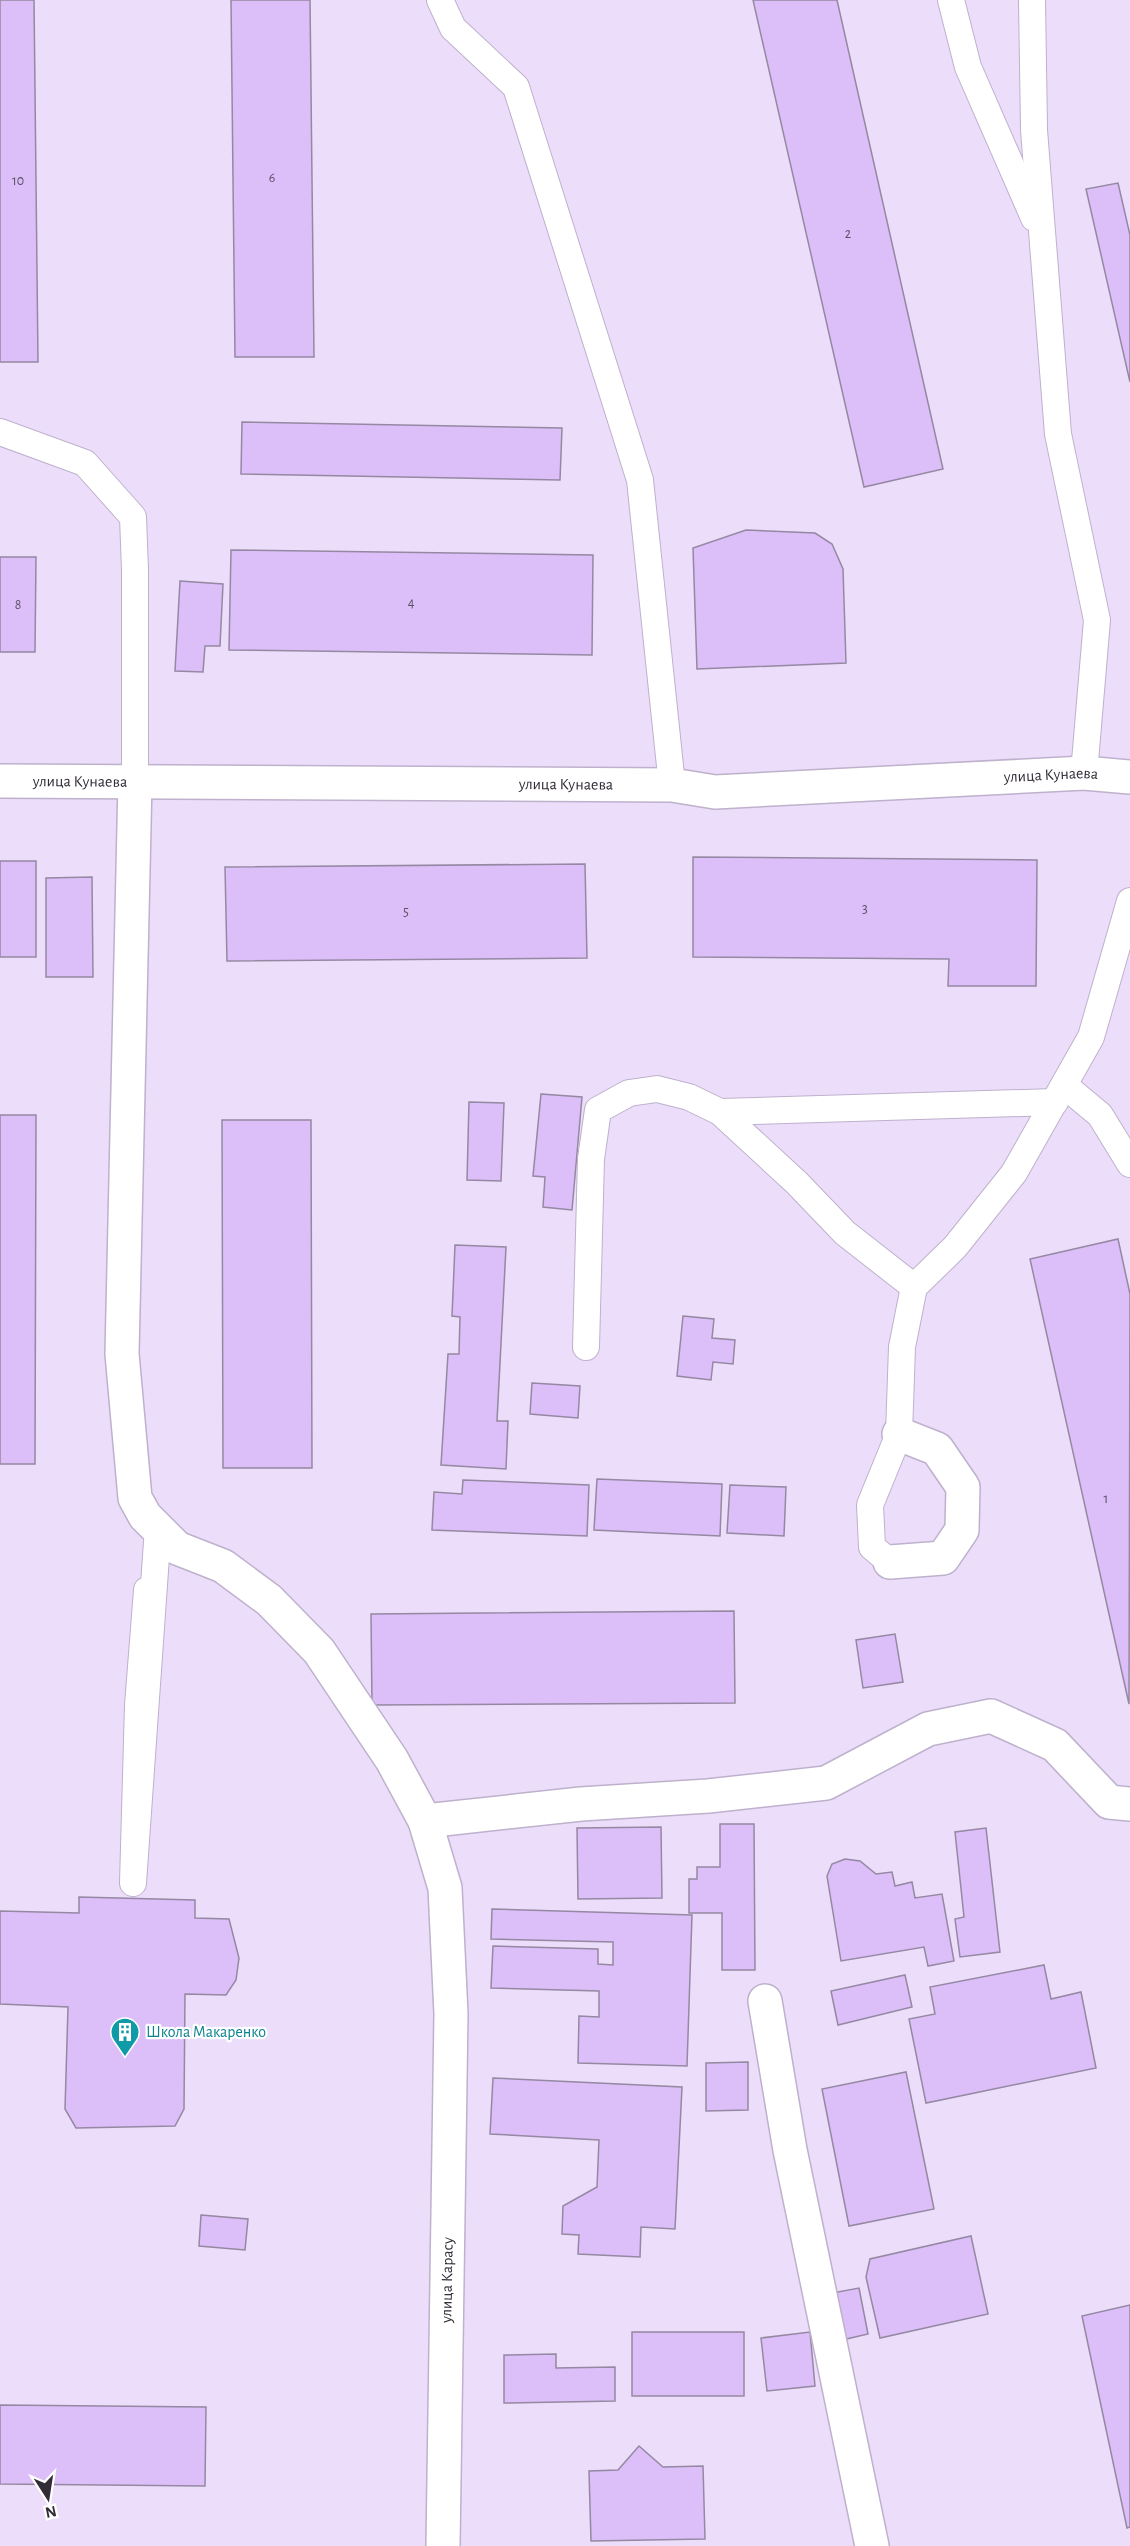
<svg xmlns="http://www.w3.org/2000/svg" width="1130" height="2546" font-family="'Alegreya Sans',sans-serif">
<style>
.building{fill:#dcbff8;stroke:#9588a2;stroke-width:1.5}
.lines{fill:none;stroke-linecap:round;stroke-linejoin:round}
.lane-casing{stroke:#beb1cc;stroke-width:28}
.street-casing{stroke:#beb1cc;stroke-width:36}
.lane{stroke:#fff;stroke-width:26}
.street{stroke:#fff;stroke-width:33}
.labels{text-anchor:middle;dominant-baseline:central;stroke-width:4.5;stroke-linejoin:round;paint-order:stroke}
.number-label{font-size:14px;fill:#5c5167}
.street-label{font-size:16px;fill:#322c37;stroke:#fff}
.culture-label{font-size:16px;fill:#0d838f;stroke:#fff;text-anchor:start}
</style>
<rect width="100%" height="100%" fill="#ecdefa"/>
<!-- building -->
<g class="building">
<path d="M0 0H34L38 362H0Z"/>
<path d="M231 0H310L314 357H235Z"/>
<path d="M753 0H837L943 469 864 487Z"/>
<path d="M1118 183 1130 235V382L1086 189Z"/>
<path d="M242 422 562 428 560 480 241 474Z"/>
<path d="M746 530 815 533 832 544 843 569 846 663 697 669 693 548Z"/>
<path d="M231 550 593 555 592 655 229 650Z"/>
<path d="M0 557H36L35 652H0Z"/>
<path d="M180 581 223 584 220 646H205L203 672 175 671Z"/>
<path d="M693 857 1037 860 1036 986H948L949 959 693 957Z"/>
<rect x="0" y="861" width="36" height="96"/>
<path d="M585 864 587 958 227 961 225 867Z"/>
<path d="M92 877 93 977H46V878Z"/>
<path d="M541 1094 582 1097 572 1210 543 1207 545 1177 533 1176Z"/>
<path d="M469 1102 504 1103 501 1181 467 1180Z"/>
<path d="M0 1115H36L35 1464H0Z"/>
<path d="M222 1120H311L312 1468H223Z"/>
<path d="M1118 1239 1130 1294 1129 1704 1030 1259Z"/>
<path d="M455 1245 506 1247 497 1421H508L506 1469 441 1465 448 1354H459L460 1317 452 1316Z"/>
<path d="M683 1316 714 1319 712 1338 735 1340 733 1364 713 1362 711 1380 677 1376Z"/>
<path d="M532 1383 580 1386 578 1418 530 1414Z"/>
<path d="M597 1479 722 1484 720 1536 594 1530Z"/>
<path d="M463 1480 589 1485 587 1536 432 1530 434 1492 462 1494Z"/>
<path d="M730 1485 786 1487 784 1536 727 1533Z"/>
<path d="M734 1611 735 1703 372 1705 371 1614Z"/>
<path d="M895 1634 903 1682 863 1688 856 1640Z"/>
<path d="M720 1824H754L755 1970H722V1913H689V1879H697V1867H720Z"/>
<path d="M661 1827 662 1898 578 1899 577 1828Z"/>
<path d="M986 1828 1000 1952 960 1957 955 1919 964 1917 955 1832Z"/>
<path d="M845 1859 860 1861 876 1874 892 1872 895 1886 912 1882 915 1898 942 1894 954 1961 928 1966 924 1947 841 1961 827 1876 832 1864Z"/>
<path d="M79 1897 195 1900V1918L229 1919 239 1958 236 1980 226 1995 185 1994 184 2109 175 2126 76 2128 65 2109 68 2007 0 2004V1911L79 1913Z"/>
<path d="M492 1909 692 1915 687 2066 578 2063 579 2016 599 2017V1991L491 1988 493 1946 598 1949V1964L613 1965V1942L491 1939Z"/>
<path d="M1044 1965 1051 1999 1081 1992 1096 2068 926 2103 909 2019 935 2014 930 1987Z"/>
<path d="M905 1975 912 2007 838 2025 831 1991Z"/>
<path d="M748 2062V2110L706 2111V2063Z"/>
<path d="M906 2072 934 2209 849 2226 822 2089Z"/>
<path d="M493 2078 682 2087 675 2229 641 2227 640 2257 578 2254 579 2235 562 2234 563 2206 597 2187 599 2140 490 2134Z"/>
<path d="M201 2215 248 2219 245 2250 199 2246Z"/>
<path d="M971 2236 988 2314 880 2338 866 2277 870 2259Z"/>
<path d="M859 2288 868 2334 842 2340 832 2293Z"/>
<path d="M1130 2305V2527L1127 2528 1082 2316Z"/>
<rect x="632" y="2332" width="112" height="64"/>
<path d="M810 2332 815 2386 767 2391 761 2338Z"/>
<path d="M556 2354V2368L615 2367V2401L504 2403V2355Z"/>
<path d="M0 2405 206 2407 205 2486 0 2484Z"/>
<path d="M639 2446 663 2467 703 2466 705 2539 591 2541 589 2471 618 2470Z"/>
</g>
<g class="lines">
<!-- lane casing -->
<g class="lane-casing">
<g id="lane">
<path d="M440 0 453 28 516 87 640 480 672 785"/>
<path d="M951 0 968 67 1034 218"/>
<path d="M1032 0 1034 130 1058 434 1097 620 1084 773"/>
<path d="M0 432 85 463 133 517 135 570V782"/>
<path d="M1064 1085 1100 1115 1130 1164"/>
<path d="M720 1112 1055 1102"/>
<path d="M586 1347 591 1159 598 1110 629 1093 657 1089 689 1097 720 1112 797 1183 845 1233 914 1287"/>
<path d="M890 1562 872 1547 870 1505 899 1434 902 1347 914 1287 955 1247 1014 1173 1091 1037 1130 901"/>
<path d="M147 1590 138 1705 133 1883 158 1528"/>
</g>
</g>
<!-- street casing -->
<g class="street-casing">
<g id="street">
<path id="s1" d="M0 781 672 785 715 792 1084 773 1130 777"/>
<path d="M135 782 122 1354 135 1498 145 1516 177 1548 223 1566 269 1600 319 1651 392 1760 425 1821 445 1888 451 2014 443 2546"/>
<path d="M890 1562 943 1558 962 1530 963 1487 937 1449 899 1434"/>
<path d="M425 1821 581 1804 708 1796 826 1783 928 1729 991 1716 1055 1745 1109 1802 1130 1804"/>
<path d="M765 2001 790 2150 872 2546"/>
</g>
</g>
<!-- lane -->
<use href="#lane" class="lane"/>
<!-- street -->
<use href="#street" class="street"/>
</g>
<!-- icons -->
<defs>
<g id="building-pin" transform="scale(1.5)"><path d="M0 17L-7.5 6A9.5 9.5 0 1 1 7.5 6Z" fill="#0f9aa8" stroke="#fff"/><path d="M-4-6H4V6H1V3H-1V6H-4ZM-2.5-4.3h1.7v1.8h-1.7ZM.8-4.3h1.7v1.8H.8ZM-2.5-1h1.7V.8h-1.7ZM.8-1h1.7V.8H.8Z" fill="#fff"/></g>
</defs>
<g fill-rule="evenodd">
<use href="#building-pin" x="125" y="2032"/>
</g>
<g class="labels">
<!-- number labels -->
<g class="number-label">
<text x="272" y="178">6</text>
<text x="18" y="181">10</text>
<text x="848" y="234">2</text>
<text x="411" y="603">4</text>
<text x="18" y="605">8</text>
<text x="865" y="909">3</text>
<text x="406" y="912">5</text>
<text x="1106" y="1499">1</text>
</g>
<!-- street labels -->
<g class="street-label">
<text stroke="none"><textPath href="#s1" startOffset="1052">улица Кунаева</textPath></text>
<text stroke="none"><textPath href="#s1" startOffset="80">улица Кунаева</textPath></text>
<text stroke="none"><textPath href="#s1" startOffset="566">улица Кунаева</textPath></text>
<text transform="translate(447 2280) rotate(-89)">улица Карасу</text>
</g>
<!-- culture labels -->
<g class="culture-label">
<text x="146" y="2032">Школа Макаренко</text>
</g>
</g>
<!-- north arrow -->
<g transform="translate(48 2498) rotate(168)" stroke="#ffffff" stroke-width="4.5" paint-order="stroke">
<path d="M0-4.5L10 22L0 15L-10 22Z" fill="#322c37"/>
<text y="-9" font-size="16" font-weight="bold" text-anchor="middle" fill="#322c37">N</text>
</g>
</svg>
